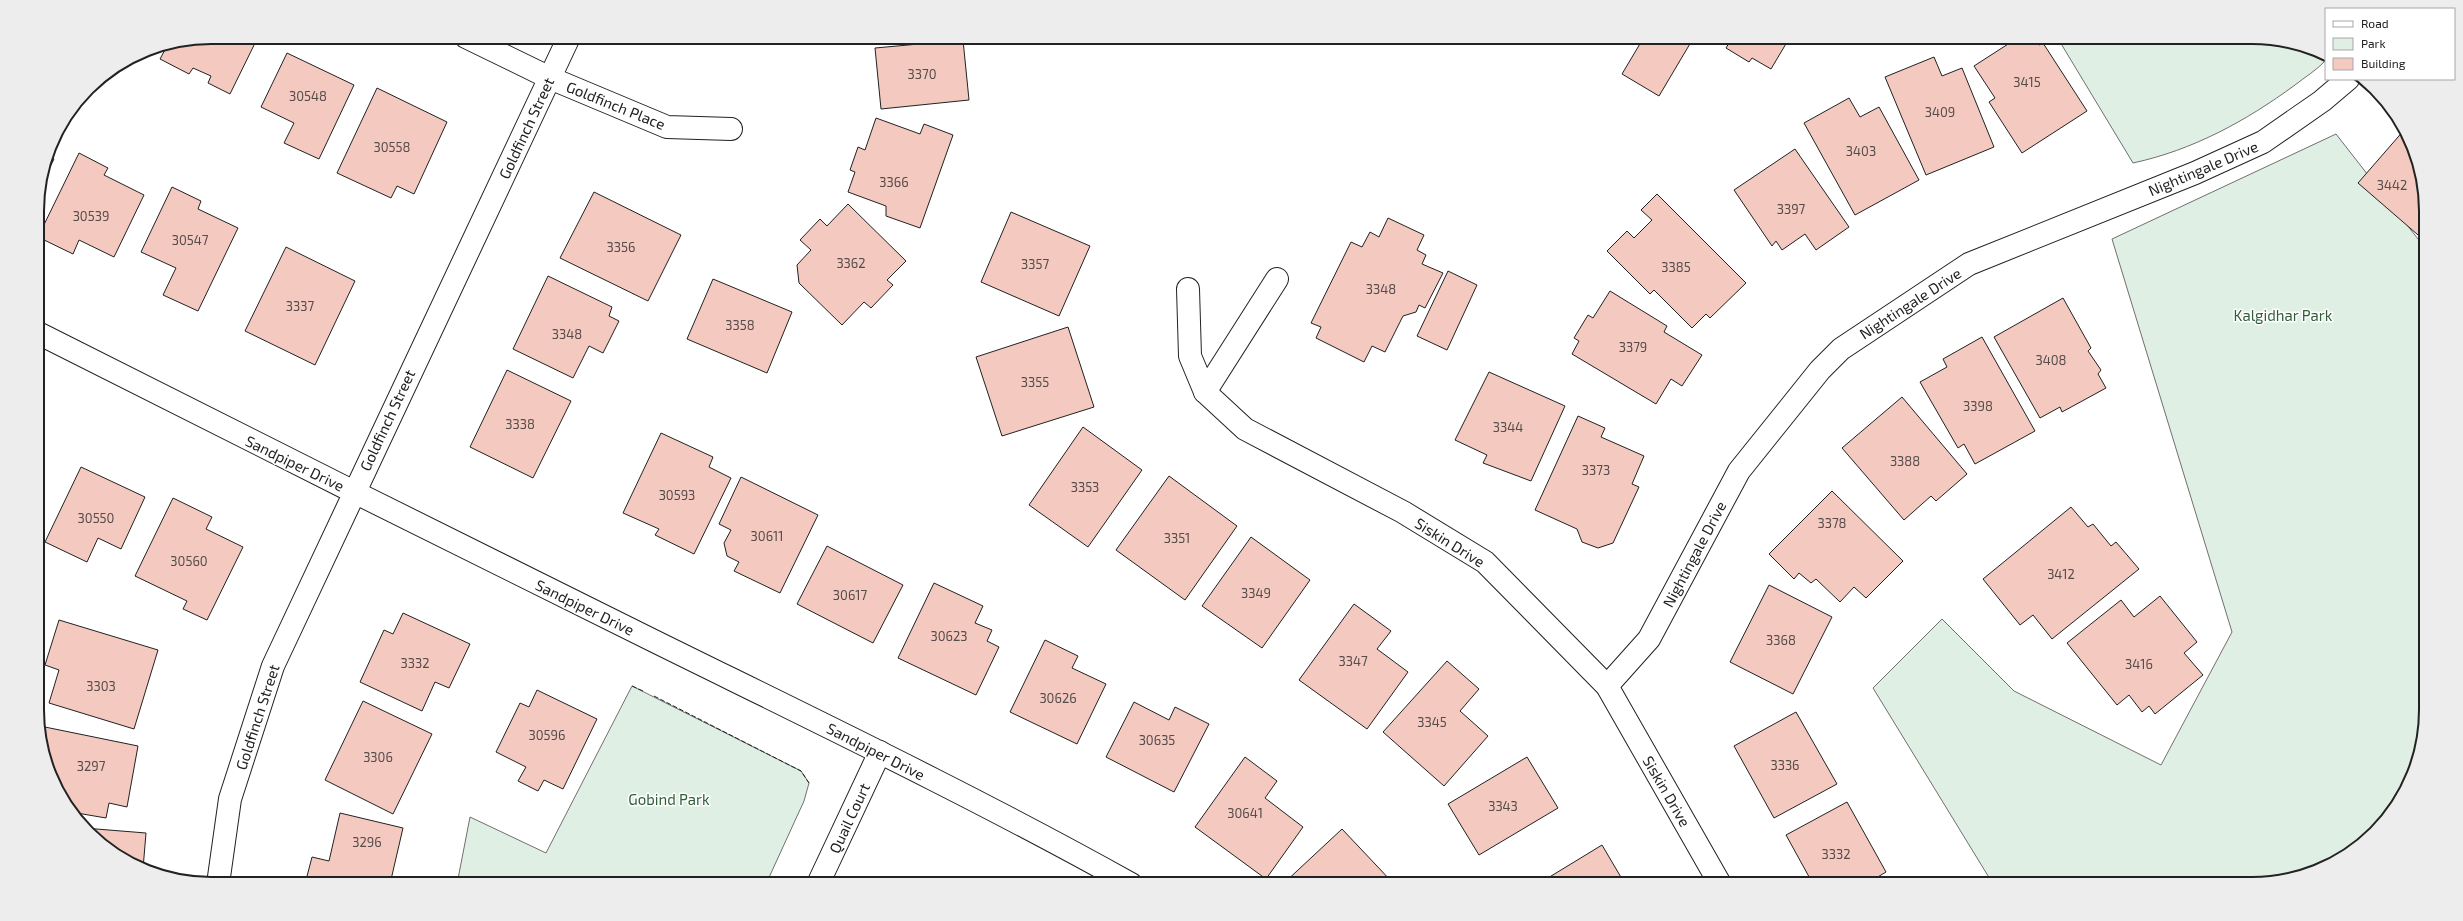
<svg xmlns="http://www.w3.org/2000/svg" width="2463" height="921" font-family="'Exo 2',sans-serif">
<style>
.green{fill:#e0efe3;stroke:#6f6f6f}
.building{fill:#f3c9c0;stroke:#222}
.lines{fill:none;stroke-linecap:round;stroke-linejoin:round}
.minor-casing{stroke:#222;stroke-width:24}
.minor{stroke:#fff;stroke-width:22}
.fence{stroke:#222;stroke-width:1;stroke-dasharray:5 2;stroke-linecap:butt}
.labels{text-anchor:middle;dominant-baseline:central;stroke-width:3;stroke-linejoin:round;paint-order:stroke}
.number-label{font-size:13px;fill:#564c4a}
.street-label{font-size:15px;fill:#222;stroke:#fff}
.park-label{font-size:15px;fill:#2f5e38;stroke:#fff}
.rim{fill:none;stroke:#222;stroke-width:2}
</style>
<rect width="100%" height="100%" fill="#fff"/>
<!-- green -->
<g class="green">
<path d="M2057 37H2252L2308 46 2326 55V60C2317 70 2305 77 2295 85 2246 121 2193 150 2133 163Z"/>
<path d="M2336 134 2425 248 2426 710 2417 766 2390 816 2358 848 2308 875 2264 884H1993L1873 688 1942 619 2014 691 2161 765 2232 632 2112 239Z"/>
<path d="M632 686 801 771 809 783 804 801 766 884H457L470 817 546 853Z"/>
</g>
<!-- building -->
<g class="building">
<path d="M211 37H258L230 94 208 83 211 76 193 68 189 74 160 59 167 46Z"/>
<path d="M848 37H863L860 43Z"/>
<path d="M1644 37H1694L1659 96 1622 74Z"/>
<path d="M1708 37H1790L1771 69 1752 58 1749 62 1726 48 1729 43 1721 38 1718 43Z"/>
<path d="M2019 37H2034L2039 45 2043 43 2087 111 2022 153 1989 102 1995 98 1974 66Z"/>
<path d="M963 40 969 100 881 109 875 48Z"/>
<path d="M287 53 354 85 319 159 284 143 294 123 261 107Z"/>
<path d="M1934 57 1942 76 1962 68 1994 147 1926 175 1885 77Z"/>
<path d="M377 88 447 122 414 194 397 186 391 198 337 173Z"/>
<path d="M1849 98 1860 117 1879 107 1919 180 1855 215 1804 123Z"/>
<path d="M876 118 920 134 924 124 953 135 920 228 886 216V206L848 192 855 172 850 170 858 147 865 150Z"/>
<path d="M2405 129 2424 188 2425 241 2358 183Z"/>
<path d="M1795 149 1849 227 1816 250 1805 234 1782 250 1776 241 1772 246 1734 190Z"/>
<path d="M79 153 108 168 104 175 144 195 114 257 79 240 73 254 38 237Z"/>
<path d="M49 156 54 159 41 185Z"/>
<path d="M172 187 201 201 198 209 238 228 198 311 163 295 176 268 141 252Z"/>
<path d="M594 192 681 235 648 301 560 258Z"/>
<path d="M1657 194 1746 283 1710 318 1706 314 1692 328 1654 290 1650 294 1607 251 1627 231 1634 238 1652 220 1641 210Z"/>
<path d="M848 204 906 261 887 280 893 285 871 308 864 302 842 325 799 283 797 265 811 250 800 240 820 219 827 226Z"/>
<path d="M1011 212 1090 246 1059 316 981 282Z"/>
<path d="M1388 218 1424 235 1417 250 1426 255 1422 264 1443 273 1425 308 1419 305 1416 312 1403 316 1385 352 1372 346 1364 362 1316 338 1321 327 1311 323 1351 242 1362 247 1370 232 1379 237Z"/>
<path d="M286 247 355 281 315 365 245 331Z"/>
<path d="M1448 271 1477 285 1447 350 1417 336Z"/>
<path d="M548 276 612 307 609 316 619 321 603 353 589 346 573 378 513 349Z"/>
<path d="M713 279 792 312 767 373 687 339Z"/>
<path d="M1610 291 1667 326 1664 332 1702 355 1682 386 1671 379 1656 404 1572 354 1579 341 1574 338 1588 315 1593 318Z"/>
<path d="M2063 298 2091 348 2088 351 2101 370 2098 374 2106 388 2062 412 2060 407 2040 418 1994 337Z"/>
<path d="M1068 327 1094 407 1002 436 976 357Z"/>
<path d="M1982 337 2035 431 1975 464 1964 444 1958 448 1920 382 1947 367 1943 359Z"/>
<path d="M507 370 571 401 533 478 470 447Z"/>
<path d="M1489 372 1565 406 1531 481 1483 463 1487 455 1455 440Z"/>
<path d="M1902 397 1967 474 1936 501 1931 496 1904 520 1842 448Z"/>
<path d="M1578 416 1605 428 1601 437 1644 456 1632 484 1639 487 1613 543 1598 548 1582 542 1577 529 1535 510Z"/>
<path d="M1083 427 1142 470 1088 547 1029 505Z"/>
<path d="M661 433 713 457 709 467 731 478 694 554 655 535 659 529 623 513Z"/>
<path d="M81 467 145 497 121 549 98 538 87 562 45 542Z"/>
<path d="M1169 476 1237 526 1185 600 1116 550Z"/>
<path d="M741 477 818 515 780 593 734 571 739 562 727 556 724 543 731 530 719 524Z"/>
<path d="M1832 491 1903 561 1866 598 1854 587 1840 602 1816 579 1811 583 1799 573 1794 579 1769 554Z"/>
<path d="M173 498 212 517 206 529 243 547 207 620 183 609 187 601 135 576Z"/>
<path d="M2071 507 2088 527 2093 524 2111 546 2116 542 2139 569 2052 639 2033 615 2020 625 1983 579Z"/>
<path d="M1251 537 1310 580 1262 648 1202 606Z"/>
<path d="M827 546 903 585 873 643 797 604Z"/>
<path d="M934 583 983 606 975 623 992 630 987 641 999 647 976 695 898 658Z"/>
<path d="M1769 585 1832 617 1793 694 1730 662Z"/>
<path d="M2160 596 2197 642 2184 653 2203 675 2155 714 2149 706 2142 712 2129 695 2117 705 2067 643 2121 600 2134 617Z"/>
<path d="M1354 604 1391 631 1377 649 1408 672 1367 729 1299 680Z"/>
<path d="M403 613 470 644 449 688 435 682 422 711 360 682 384 630 393 634Z"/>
<path d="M59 620 158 650 134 729 49 703 59 670 45 665Z"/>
<path d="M1045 640 1078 656 1072 668 1106 684 1077 744 1010 712Z"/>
<path d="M1447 661 1479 689 1460 711 1488 736 1444 786 1383 732Z"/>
<path d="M537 690 597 719 563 789 544 780 538 791 518 781 526 767 496 752 520 703 529 707Z"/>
<path d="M363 701 432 734 393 814 325 780Z"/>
<path d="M1134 702 1169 720 1175 707 1209 724 1174 792 1106 757Z"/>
<path d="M1796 712 1837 784 1774 818 1734 746Z"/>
<path d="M40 726 138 746 127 807 109 803 106 818 71 812 55 787 40 744Z"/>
<path d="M1245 757 1277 781 1265 798 1303 827 1266 879 1195 827Z"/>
<path d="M1527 757 1558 808 1479 855 1448 804Z"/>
<path d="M1847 802 1886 872 1866 884H1813L1786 835Z"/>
<path d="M340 813 403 828 390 884H305L312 857 329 861Z"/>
<path d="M84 828 146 833 143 869 114 855Z"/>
<path d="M1342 829 1393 883 1283 884Z"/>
<path d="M1602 845 1625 884H1538Z"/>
<path d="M920 878 932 884H917Z"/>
</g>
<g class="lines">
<!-- minor casing -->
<g class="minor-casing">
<g id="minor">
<path d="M466 37 550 78 667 127 731 129"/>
<path d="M1188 289 1190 356 1205 392 1245 429 1403 512 1485 562 1607 686 1720 884"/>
<path d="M38 333C243 437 448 539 654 641 814 720 975 797 1131 884"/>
<path d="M1205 392 1277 279"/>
<path d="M1607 686 1649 639 1739 471 1820 370 1841 349 1969 264 2195 173 2263 142 2322 101 2348 79"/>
<path d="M218 884 230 799 273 666 569 37"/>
<path d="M818 884 880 752"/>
</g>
</g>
<!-- minor -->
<use href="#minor" class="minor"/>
<!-- fence -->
<g class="fence">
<path d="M632 686 643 691"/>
<path d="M654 696 801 771 809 783"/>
</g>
</g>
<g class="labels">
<!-- number labels -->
<g class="number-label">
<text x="922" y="74">3370</text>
<text x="2027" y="82">3415</text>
<text x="308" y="96">30548</text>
<text x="1940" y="112">3409</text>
<text x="392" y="147">30558</text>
<text x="1861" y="151">3403</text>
<text x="894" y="182">3366</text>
<text x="2392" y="185">3442</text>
<text x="1791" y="209">3397</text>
<text x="91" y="216">30539</text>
<text x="190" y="240">30547</text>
<text x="621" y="247">3356</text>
<text x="851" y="263">3362</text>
<text x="1035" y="264">3357</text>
<text x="1676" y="267">3385</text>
<text x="1381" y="289">3348</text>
<text x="300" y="306">3337</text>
<text x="740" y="325">3358</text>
<text x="567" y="334">3348</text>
<text x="1633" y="347">3379</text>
<text x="2051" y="360">3408</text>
<text x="1035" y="382">3355</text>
<text x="1978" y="406">3398</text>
<text x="520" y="424">3338</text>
<text x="1508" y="427">3344</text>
<text x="1905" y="461">3388</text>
<text x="1596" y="470">3373</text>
<text x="1085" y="487">3353</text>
<text x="677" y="495">30593</text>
<text x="96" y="518">30550</text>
<text x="1832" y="523">3378</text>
<text x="767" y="536">30611</text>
<text x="1177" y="538">3351</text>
<text x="189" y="561">30560</text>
<text x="2061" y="574">3412</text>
<text x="1256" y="593">3349</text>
<text x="850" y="595">30617</text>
<text x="949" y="636">30623</text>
<text x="1781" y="640">3368</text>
<text x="1353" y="661">3347</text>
<text x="415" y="663">3332</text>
<text x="2139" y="664">3416</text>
<text x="101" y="686">3303</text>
<text x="1058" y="698">30626</text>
<text x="1432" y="722">3345</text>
<text x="547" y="735">30596</text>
<text x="1157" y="740">30635</text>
<text x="378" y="757">3306</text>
<text x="1785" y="765">3336</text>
<text x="91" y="766">3297</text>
<text x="1503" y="806">3343</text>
<text x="1245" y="813">30641</text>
<text x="367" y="842">3296</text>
<text x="1836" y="854">3332</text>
</g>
<!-- street labels -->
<g class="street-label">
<text transform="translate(616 105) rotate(22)">Goldfinch Place</text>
<text transform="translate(526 128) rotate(-65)">Goldfinch Street</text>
<text transform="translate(2203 168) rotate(-23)">Nightingale Drive</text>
<text transform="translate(1910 303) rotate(-33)">Nightingale Drive</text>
<text transform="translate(387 420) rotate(-65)">Goldfinch Street</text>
<text transform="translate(295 463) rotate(26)">Sandpiper Drive</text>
<text transform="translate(1450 542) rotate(32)">Siskin Drive</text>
<text transform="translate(1694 554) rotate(-62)">Nightingale Drive</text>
<text transform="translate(585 607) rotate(26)">Sandpiper Drive</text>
<text transform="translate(257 717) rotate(-72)">Goldfinch Street</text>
<text transform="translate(876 751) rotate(27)">Sandpiper Drive</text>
<text transform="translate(1667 791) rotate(60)">Siskin Drive</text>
<text transform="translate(849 818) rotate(-65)">Quail Court</text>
</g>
<!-- park labels -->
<g class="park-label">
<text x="2283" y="315">Kalgidhar Park</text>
<text x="669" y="799">Gobind Park</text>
</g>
</g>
<!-- crop -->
<path d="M0 0H2463V921H0ZM211 44H2252A167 167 0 0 1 2419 211V710A167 167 0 0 1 2252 877H211A167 167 0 0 1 44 710V211A167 167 0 0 1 211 44Z" fill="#ededed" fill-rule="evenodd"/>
<path class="rim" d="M211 44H2252A167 167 0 0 1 2419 211V710A167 167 0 0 1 2252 877H211A167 167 0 0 1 44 710V211A167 167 0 0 1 211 44Z"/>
<!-- legend -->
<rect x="2325" y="8" width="130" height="72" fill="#ffffff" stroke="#a7a7a7"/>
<rect x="2333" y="21" width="20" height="6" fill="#ffffff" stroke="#a7a7a7"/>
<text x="2361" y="28" font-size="12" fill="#222222">Road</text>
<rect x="2333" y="38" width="20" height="12" fill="#e0efe3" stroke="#a7a7a7"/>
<text x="2361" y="48" font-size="12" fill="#222222">Park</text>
<rect x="2333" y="58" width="20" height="12" fill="#f3c9c0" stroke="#a7a7a7"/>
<text x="2361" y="68" font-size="12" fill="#222222">Building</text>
</svg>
